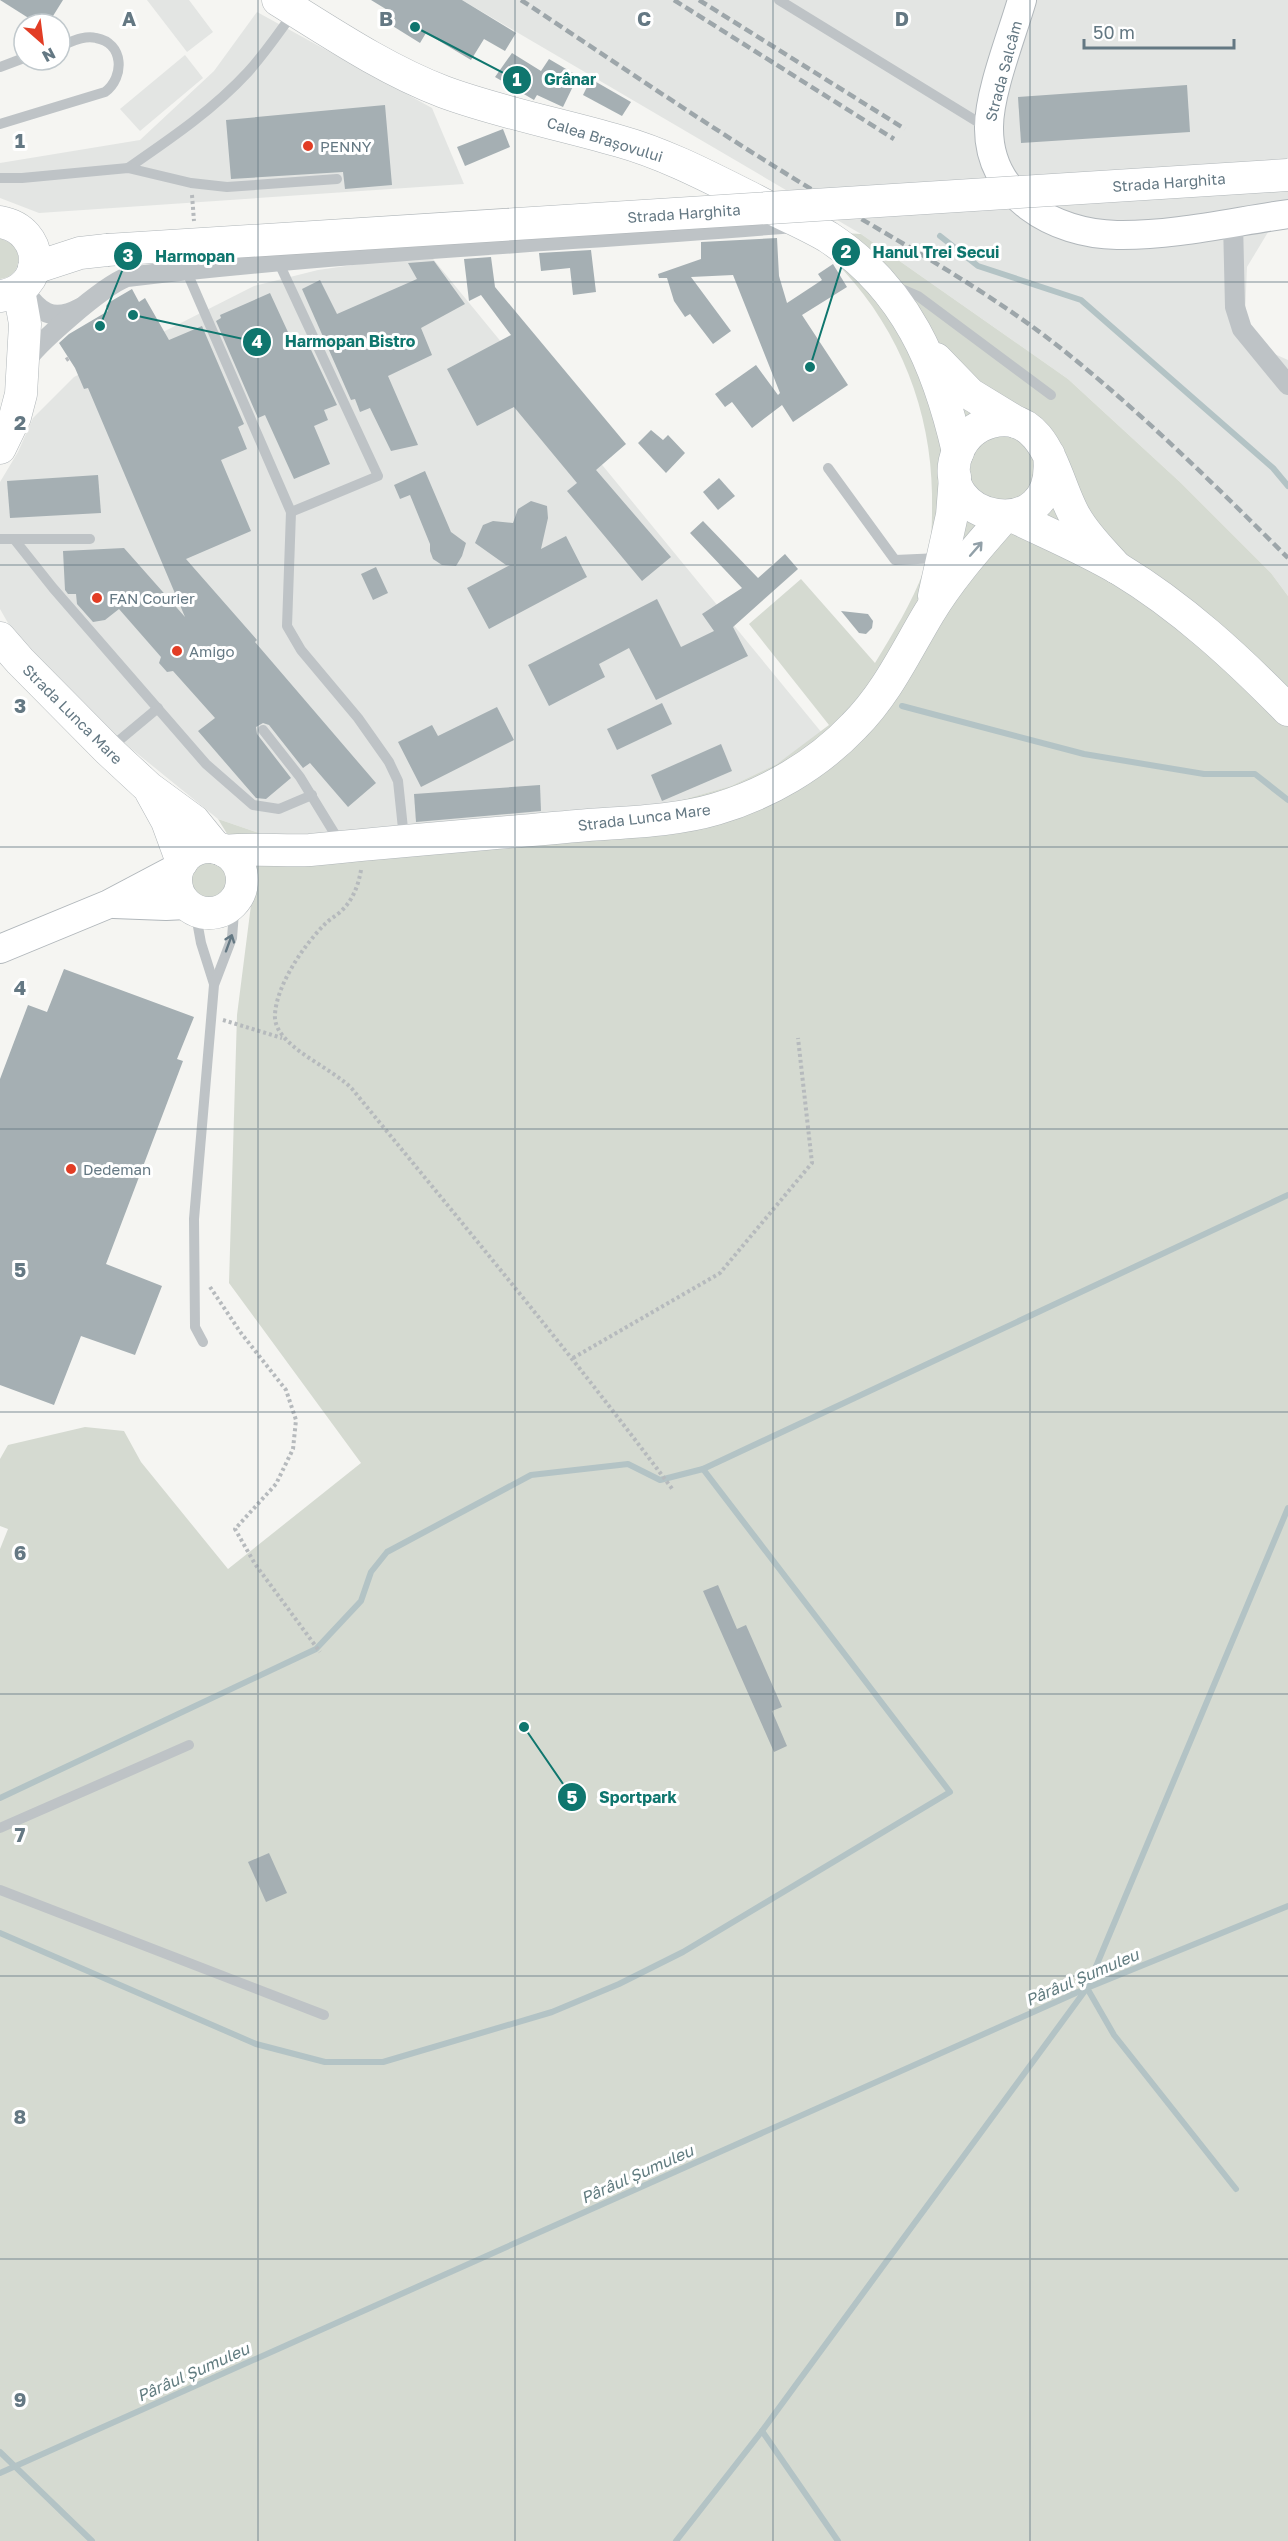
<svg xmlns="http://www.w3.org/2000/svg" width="1288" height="2541" font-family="'Golos Text',sans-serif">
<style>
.built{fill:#e3e5e3}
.green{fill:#d5dad1}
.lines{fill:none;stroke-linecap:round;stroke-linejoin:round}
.stream{stroke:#b3c3c5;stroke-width:6}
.building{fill:#a5afb3}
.secondary-casing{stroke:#b1b7bb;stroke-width:30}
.primary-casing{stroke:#b0b6b9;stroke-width:33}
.path{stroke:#b6babd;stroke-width:4;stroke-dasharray:3 3;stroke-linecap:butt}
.lane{stroke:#bec3c6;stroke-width:10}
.street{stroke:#bec3c6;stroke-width:20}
.secondary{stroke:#fff;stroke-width:28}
.primary{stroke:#fff;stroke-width:32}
.rail{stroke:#9da6aa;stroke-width:4.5;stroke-dasharray:9 4.5;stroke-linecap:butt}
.primary-bridge-casing{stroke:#b0b6b9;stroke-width:33;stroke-linecap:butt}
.primary-bridge{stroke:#fff;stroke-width:32}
.oneway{stroke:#92a0a8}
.oneway2{stroke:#647883}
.grid{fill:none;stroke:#647883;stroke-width:1.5;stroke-opacity:0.55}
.poi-dot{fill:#e23d25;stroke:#fff;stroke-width:2}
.labels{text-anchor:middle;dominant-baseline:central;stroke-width:6;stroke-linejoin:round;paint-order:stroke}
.street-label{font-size:15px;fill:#647883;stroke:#fff}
.poi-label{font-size:15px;fill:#647883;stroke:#fff;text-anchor:start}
.water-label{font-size:16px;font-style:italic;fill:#607b7f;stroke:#fff}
.grid-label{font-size:20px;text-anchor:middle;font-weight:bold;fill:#647883;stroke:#fff;stroke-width:6;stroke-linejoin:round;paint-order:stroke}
.leader{fill:none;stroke:#0f766e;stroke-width:2}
.callout-dot{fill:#0f766e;stroke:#fff;stroke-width:2}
.mark-label{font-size:18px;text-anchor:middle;font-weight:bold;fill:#fff}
.callout-label{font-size:16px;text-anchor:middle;font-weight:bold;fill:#0f766e;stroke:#fff;stroke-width:6;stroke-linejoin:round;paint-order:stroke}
</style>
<rect width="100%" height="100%" fill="#f5f5f2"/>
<!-- built -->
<g class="built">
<path d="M147 0H189L213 32 187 52Z"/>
<path d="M462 0H1288V199L1247 267 1245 316 1254 345 1288 360V596L1271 573 1181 483 1068 379 861 234Z"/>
<path d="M257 12 432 108 464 184 39 213 0 198V163L140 140 214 71Z"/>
<path d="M185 55 203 78 140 131 120 109Z"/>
<path d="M429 254 759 656 822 733 777 764 731 786 668 804 289 840 259 833 218 819 107 729 12 630 0 609V482L18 452 33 418 74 377 254 286 318 270Z"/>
</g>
<!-- green -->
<g class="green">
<path d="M795 230 861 234 1068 379 1181 483 1271 573 1288 596V2541H0V1549L8 1529 0 1526V1459L8 1445 85 1427 124 1431 141 1462 228 1569 361 1463 229 1283 237 1015 251 905 248 868 218 819 259 833 289 840 668 804 731 786 777 764 829 725 749 624 801 579 875 663C893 633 912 603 924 570 933 547 932 518 932 494 931 411 900 332 844 271 830 255 811 243 795 230Z"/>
<path d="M0 238 14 245C23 259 18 277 0 279Z"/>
<circle cx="210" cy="881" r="23"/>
</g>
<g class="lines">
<!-- stream -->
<g class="stream">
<path d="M940 236 978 266 1081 300 1273 468 1288 486"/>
<path d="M902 706 1084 754 1204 774H1255L1288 800"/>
<path d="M0 1798 316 1649 361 1601 371 1572 387 1552 531 1475 628 1464 660 1480 703 1469 1288 1195"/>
<path d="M0 1933 256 2044 325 2062H383L552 2012 619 1984 683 1952 950 1792 703 1469"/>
<path d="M1087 1988 1114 2035 1236 2189"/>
<path d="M762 2431 838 2541"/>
<path d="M0 2452 92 2541"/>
<path d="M0 2473 1087 1988 1288 1906"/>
<path d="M676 2541 762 2431 1087 1988 1288 1508"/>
</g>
</g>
<!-- building -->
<g class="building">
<path d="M0 0H63L48 24H38Z"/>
<path d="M371 0H462L516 33 505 51 484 39 471 60 426 33 420 43 383 20 389 11Z"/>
<path d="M512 53 541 71 549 59 578 76 563 107 537 95 534 100 495 77Z"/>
<path d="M591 79 631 102 622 116 583 95Z"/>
<path d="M1187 85 1190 132 1021 143 1018 97Z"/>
<path d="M385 105 392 185 345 189 343 172 231 179 226 120Z"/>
<path d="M503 129 510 147 465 166 457 147Z"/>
<path d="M777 238 779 276 787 303 822 280 818 274 833 264 847 287 802 315 848 385 793 422 782 405 752 428 732 402 725 407 715 394 756 365 778 395 780 393 733 275 691 277 731 331 713 344 690 314 685 317 674 301 667 278H659L658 274 701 259V242Z"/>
<path d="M591 250 596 292 573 295 570 268 541 271 539 253Z"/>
<path d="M491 257 495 287 626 444 596 470 671 557 642 581 567 491 577 483 514 407 477 426 447 369 511 335 481 295 469 301 464 259Z"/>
<path d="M434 261 465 304 421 328 432 355 388 376 418 445 391 451 370 408 360 412 355 399 351 400 302 289 320 280 337 314 417 279 408 263Z"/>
<path d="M132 289 139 302 145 298 169 340 202 326 244 424 238 427 247 449 221 460 251 531 186 559 257 640 255 642 376 783 348 807 310 763 303 768 269 725 263 723 256 727 257 734 291 778 266 799 256 798 198 731 215 718 173 671 167 672 159 663 161 657 119 609 105 620 93 622 77 604 76 594H68L65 590 63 551 124 548 185 617 88 388 84 389 75 368 59 343 69 334 108 311 106 306 108 303Z"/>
<path d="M270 293 293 343 305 337 337 405 324 410 328 420 314 426 330 464 294 479 265 415 258 418 216 321 221 318 220 315Z"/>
<path d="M651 430 663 440 668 435 685 453 666 473 638 443Z"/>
<path d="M425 471 451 532 466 543 462 556 456 566 442 565 433 559 430 551V544L410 495 400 499 394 485Z"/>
<path d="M98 475 101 513 10 518 7 481Z"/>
<path d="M719 478 735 496 718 510 703 492Z"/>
<path d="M531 501 547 506 548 518 541 549 566 536 587 577 489 629 467 588 510 565H506L475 543 483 525 493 521 513 523 518 509Z"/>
<path d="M703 521 758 578 785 554 798 569 733 627 748 656 656 700 629 648 599 664 605 677 549 706 528 665 657 599 681 647 714 631 702 614 742 588 690 533Z"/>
<path d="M376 567 388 593 373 600 361 574Z"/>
<path d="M841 611 868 614 873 621 872 628 866 634 859 633Z"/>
<path d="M662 703 672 724 617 750 607 729Z"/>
<path d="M497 707 514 740 421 787 398 742 432 725 438 736Z"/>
<path d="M721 744 732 771 662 801 651 775Z"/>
<path d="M540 785 541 811 416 822 414 794Z"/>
<path d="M64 969 194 1017 177 1059 183 1061 106 1264 162 1286 135 1355 81 1336 54 1405 0 1385V1079L28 1005 47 1012Z"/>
<path d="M718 1585 737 1629 746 1625 782 1707 772 1711 787 1746 774 1752 703 1591Z"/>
<path d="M269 1853 287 1893 266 1902 248 1862Z"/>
</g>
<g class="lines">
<!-- secondary casing -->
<g class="secondary-casing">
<g id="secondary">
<path d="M1022 0C1012 35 989 92 989 127 988 196 1054 234 1117 235 1173 236 1232 222 1288 214"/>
<path d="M114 904 166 906 186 905"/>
<path d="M0 949 109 904 179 867"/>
</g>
</g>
<!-- primary casing -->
<g class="primary-casing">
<g id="primary">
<path d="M278 0C331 33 386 70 444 92 501 113 561 124 619 141 666 154 711 178 755 200 779 213 804 223 828 237 906 288 938 365 958 452"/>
<path d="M0 222C46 230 47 289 1 296"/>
<path d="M34 268 80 253 107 250"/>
<path d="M936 359 970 394 1016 422"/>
<path d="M0 448 15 417 21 394 25 324 19 290"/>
<path d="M1049 455C1060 550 928 521 958 451 964 437 976 426 991 422 1048 408 1055 484 1076 518 1087 537 1103 552 1117 568"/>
<path d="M1012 516C1047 533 1085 549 1119 569 1182 607 1237 658 1288 710"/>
<path d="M934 596 952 515 955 477"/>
<path d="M0 638 20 661 108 750 149 788 194 821 216 848"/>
<path d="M151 792 167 821 182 862"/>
<circle cx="209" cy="880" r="33"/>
<path d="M224 851C253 848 281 851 310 850 399 841 488 834 577 826 622 822 672 822 716 809 767 794 817 765 854 726 887 693 905 653 929 613 950 578 977 548 1004 517"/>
</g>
</g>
<!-- path -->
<g class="path">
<path d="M192 195 194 221"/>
<path d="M66 360 69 358"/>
<path d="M361 870C358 887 352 902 339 913 334 917 329 920 325 924 304 945 277 984 275 1014 272 1046 333 1067 353 1090 461 1222 571 1353 673 1490"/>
<path d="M223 1020 282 1038"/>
<path d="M210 1287 241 1333 286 1390 296 1420 293 1449 276 1484 235 1529 255 1564 320 1652"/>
<path d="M573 1358 720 1273 812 1163 798 1038"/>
</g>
<!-- lane -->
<g class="lane">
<path d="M779 0 986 127"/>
<path d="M0 67 24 58"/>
<path d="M0 124 105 92C125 77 124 43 96 38 84 35 71 42 60 46"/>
<path d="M128 168C170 139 213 110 248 72 264 54 279 33 293 13"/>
<path d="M0 178H22L128 168 191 183 227 187 337 179"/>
<path d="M186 270 291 512 378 476 278 261"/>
<path d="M897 287 918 296 1051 395"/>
<path d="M828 468 895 560 940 558"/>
<path d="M291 512 287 626 301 650 358 718 389 762 398 781 404 838"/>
<path d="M0 539H90"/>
<path d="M14 539 53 588 206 764 253 805 279 809 312 795"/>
<path d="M263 730 300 777 341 844"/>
<path d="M110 748 158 708"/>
<path d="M195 910 201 943 214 984"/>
<path d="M203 1342 195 1327 194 1219 214 985 232 938 235 899"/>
<path d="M0 1828 189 1745"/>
<path d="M0 1890 324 2015"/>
</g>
<!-- street -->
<g class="street">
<path d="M1233 222 1235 307 1242 329 1288 385"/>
<path d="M23 289C39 312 52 323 80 308"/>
<path d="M22 366C36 344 103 286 127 277 348 251 571 241 794 223"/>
</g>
<!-- secondary -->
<use href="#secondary" class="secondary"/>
<!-- primary -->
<use href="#primary" class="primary"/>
<!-- rail -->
<g class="rail">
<path d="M521 0C606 56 690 114 777 168 872 228 975 280 1063 350 1143 414 1216 486 1288 558"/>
<path d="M674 0 894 139"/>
<path d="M699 0 905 129"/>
</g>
<!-- primary-bridge casing -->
<g class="primary-bridge-casing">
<path id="primary-bridge" d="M107 250 1288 175"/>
</g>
<!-- primary-bridge -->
<use href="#primary-bridge" class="primary-bridge"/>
</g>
<!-- one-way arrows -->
<defs><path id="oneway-shaft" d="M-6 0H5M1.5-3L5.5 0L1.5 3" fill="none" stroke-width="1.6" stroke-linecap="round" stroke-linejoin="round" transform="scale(1.5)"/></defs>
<use class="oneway" href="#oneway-shaft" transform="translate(976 549) rotate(-49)"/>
<use class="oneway2" href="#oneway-shaft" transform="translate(229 943) rotate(-70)"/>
<!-- grid -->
<path class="grid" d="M258 0V2541M515 0V2541M773 0V2541M1030 0V2541M0 282H1288M0 565H1288M0 847H1288M0 1129H1288M0 1412H1288M0 1694H1288M0 1976H1288M0 2259H1288"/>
<!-- markers -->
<g class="poi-dot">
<circle cx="308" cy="146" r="6"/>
<circle cx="97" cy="598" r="6"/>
<circle cx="177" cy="651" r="6"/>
<circle cx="71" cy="1169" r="6"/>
</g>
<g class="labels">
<!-- street labels -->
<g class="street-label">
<text transform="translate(1003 71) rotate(-75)">Strada Salcâm</text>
<text transform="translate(605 139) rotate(17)">Calea Brașovului</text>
<text transform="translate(1169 182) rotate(-4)">Strada Harghita</text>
<text transform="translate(684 213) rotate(-4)">Strada Harghita</text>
<text transform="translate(73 714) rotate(45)">Strada Lunca Mare</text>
<text transform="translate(644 817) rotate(-7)">Strada Lunca Mare</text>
</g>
<!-- poi labels -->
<g class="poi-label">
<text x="320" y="146">PENNY</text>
<text x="109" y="598">FAN Courier</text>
<text x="189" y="651">Amigo</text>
<text x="83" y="1169">Dedeman</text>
</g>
<!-- water labels -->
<g class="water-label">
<text transform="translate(1082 1977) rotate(-23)">Pârâul Șumuleu</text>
<text transform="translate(637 2174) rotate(-24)">Pârâul Șumuleu</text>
<text transform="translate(193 2372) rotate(-24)">Pârâul Șumuleu</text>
</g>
</g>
<g class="grid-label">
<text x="129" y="26">A</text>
<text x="386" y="26">B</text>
<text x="644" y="26">C</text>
<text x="902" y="26">D</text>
<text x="20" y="148">1</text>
<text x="20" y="430">2</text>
<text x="20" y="713">3</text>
<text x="20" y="995">4</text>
<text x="20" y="1277">5</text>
<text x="20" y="1560">6</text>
<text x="20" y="1842">7</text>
<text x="20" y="2124">8</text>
<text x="20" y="2407">9</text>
</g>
<!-- callouts -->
<path class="leader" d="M415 27L517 80M810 367L846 252M100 326L128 256M133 315L257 342M524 1727L572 1797"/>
<g class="callout-dot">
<circle cx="415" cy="27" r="6"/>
<circle cx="810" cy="367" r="6"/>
<circle cx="100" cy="326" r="6"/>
<circle cx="133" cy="315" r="6"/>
<circle cx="524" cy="1727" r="6"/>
<circle cx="517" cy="80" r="15"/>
<circle cx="846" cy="252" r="15"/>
<circle cx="128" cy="256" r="15"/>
<circle cx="257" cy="342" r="15"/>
<circle cx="572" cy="1797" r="15"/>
</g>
<g class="mark-label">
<text x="517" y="86">1</text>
<text x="846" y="258">2</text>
<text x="128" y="262">3</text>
<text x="257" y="348">4</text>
<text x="572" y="1804">5</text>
</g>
<g class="callout-label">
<text x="570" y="85">Grânar</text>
<text x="936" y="258">Hanul Trei Secui</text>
<text x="195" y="262">Harmopan</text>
<text x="350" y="347">Harmopan Bistro</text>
<text x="638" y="1803">Sportpark</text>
</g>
<!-- north arrow -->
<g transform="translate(42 42) rotate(152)"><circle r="28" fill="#ffffff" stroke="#c1c9cd" stroke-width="1.5"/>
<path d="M0-4.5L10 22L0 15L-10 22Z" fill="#e23d25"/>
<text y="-9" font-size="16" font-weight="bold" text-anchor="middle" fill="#647883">N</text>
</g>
<!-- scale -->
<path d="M1084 39v9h150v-9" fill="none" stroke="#647883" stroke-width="3"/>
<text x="1093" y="39" font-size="18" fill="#647883" stroke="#ffffff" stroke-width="4.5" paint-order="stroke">50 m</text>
</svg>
